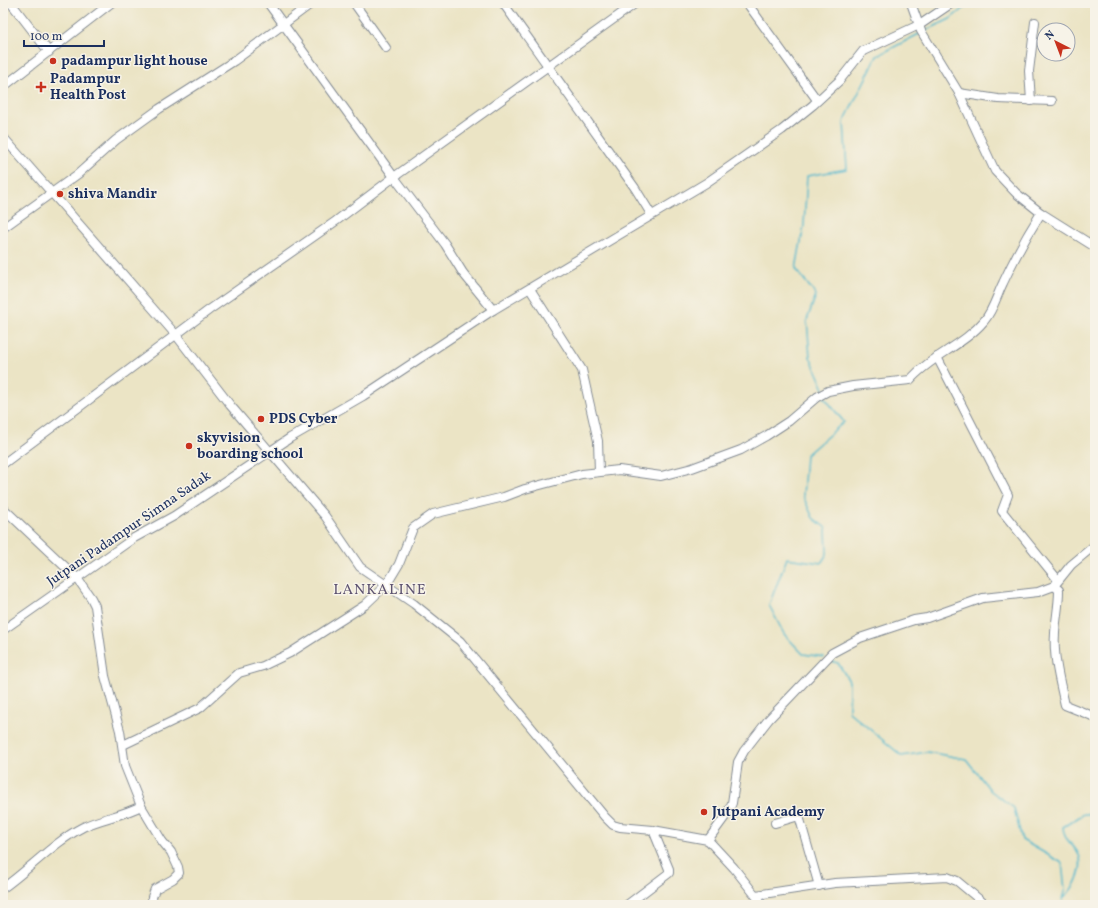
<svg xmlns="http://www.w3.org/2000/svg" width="1098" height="908" font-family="Vollkorn,serif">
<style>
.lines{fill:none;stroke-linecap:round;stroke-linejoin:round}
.stream{stroke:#50b8ce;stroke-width:1.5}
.minor-casing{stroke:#838a92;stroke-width:10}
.minor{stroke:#fff;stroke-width:8}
.poi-dot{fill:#c8321e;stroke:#f7f3e8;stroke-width:1.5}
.labels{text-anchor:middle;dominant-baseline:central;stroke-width:3;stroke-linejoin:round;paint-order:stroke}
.poi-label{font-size:14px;font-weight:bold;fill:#1b2f5e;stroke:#f7f3e8;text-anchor:start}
.street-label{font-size:14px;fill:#1b2f5e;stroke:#f7f3e8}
.neighbourhood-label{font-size:15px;letter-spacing:1px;fill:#5e5471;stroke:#f7f3e8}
</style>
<rect width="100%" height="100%" fill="#f7f3e8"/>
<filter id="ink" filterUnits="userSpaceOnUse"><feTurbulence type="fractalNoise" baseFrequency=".025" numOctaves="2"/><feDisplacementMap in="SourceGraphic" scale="8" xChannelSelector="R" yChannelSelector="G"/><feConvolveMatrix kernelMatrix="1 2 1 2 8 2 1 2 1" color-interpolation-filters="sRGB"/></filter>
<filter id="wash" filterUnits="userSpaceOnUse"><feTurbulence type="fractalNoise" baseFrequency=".012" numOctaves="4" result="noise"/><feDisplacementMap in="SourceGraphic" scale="16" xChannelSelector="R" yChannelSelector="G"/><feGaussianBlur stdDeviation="0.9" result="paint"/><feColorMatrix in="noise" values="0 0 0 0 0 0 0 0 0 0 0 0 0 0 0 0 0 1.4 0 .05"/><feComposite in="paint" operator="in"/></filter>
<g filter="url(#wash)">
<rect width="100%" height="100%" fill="#ebe4c5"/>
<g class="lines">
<!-- stream -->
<g class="stream">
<path d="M925 31 950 19 970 3"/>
<path d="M824 389 810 357 807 320 816 295 796 269 804 225 807 176 847 169 844 122 877 56 919 34"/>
<path d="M824 657 803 654 784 634 769 605 787 558 821 563 827 554 826 528 813 518 803 496 806 455 844 422 824 397"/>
<path d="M830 661 838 663 849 681V712L902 756 927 752 966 759 991 791 1014 808 1022 840 1062 863 1065 890 1062 905"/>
<path d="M1064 897C1076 887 1087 864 1076 850 1069 840 1064 840 1063 827L1084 814H1095"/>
</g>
</g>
</g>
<g filter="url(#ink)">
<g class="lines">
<!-- minor casing -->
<g class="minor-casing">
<g id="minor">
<path d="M11 3 49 52"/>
<path d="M268 3 394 177 445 244 463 273 493 310"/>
<path d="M354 3 386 48"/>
<path d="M503 3 635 188 651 214"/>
<path d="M747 3 817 100"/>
<path d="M3 87 111 3"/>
<path d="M959 93 998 99 1052 101"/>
<path d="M1031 101 1029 71 1035 22"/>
<path d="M3 137 176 335 230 405 325 516 360 567 414 604 460 641 605 817 613 825 620 827 653 830 708 840 734 868 763 905"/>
<path d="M1041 213 1095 247"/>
<path d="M3 228 78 174 116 140 159 109 234 61 312 3"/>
<path d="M530 289 582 370 598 441 599 471"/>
<path d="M937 357 1008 495 1002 511 1058 580"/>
<path d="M3 464 209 310 336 221 394 177 636 3"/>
<path d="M3 508 77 578 91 598 95 606 105 676 120 731 125 766 141 806 162 841 171 852 178 867 179 873 173 879 155 889 152 897 153 905"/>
<path d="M1054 586 1059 590C1059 605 1056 618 1055 633 1053 657 1060 682 1065 705L1095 717"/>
<path d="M3 630 134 538 174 516 290 438 363 396 493 310 706 183 782 130 813 105 840 80 863 51 921 24 952 3"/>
<path d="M123 745 200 708 239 673 263 666 290 653 365 605 387 584 399 564 413 528 433 514 504 497 525 489 582 474 619 470 661 476 692 468 741 450 766 436 789 421 817 397 828 391 853 386 910 380C931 356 964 345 984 321 993 311 997 295 1003 283 1014 259 1027 235 1041 213L1016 193 995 171 959 93 921 31 911 3"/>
<path d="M775 823 799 816 819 886"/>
<path d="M708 840 727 814 732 803 738 762 744 751 769 719 832 653 860 638 914 620 927 618 983 598 1038 592 1054 586 1071 565 1095 545"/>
<path d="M3 888C30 869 54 842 83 827 102 818 122 816 141 806"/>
<path d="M756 895 835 883 947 877 957 881 986 905"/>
<path d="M627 905 669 873V869L653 830"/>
</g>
</g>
<!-- minor -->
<use href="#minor" class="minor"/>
</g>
</g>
<!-- markers -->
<g class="poi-dot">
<circle cx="53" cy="61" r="4"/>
<path d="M39 81h4v4h4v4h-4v4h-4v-4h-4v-4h4z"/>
<circle cx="60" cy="194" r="4"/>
<circle cx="261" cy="419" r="4"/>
<circle cx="189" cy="446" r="4"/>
<circle cx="704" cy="812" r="4"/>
</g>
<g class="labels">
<!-- poi labels -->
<g class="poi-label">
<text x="61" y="61">padampur light house</text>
<text x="50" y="79">Padampur<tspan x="50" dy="16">Health Post</tspan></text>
<text x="68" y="194">shiva Mandir</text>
<text x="269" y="419">PDS Cyber</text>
<text x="197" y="438">skyvision<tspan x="197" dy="16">boarding school</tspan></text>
<text x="712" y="812">Jutpani Academy</text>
</g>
<!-- street labels -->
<g class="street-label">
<text transform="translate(129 529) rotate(-34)">Jutpani Padampur Simna Sadak</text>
</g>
<!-- neighbourhood labels -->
<g class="neighbourhood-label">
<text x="380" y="590">LANKALINE</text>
</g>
</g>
<!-- margin -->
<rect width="1098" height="908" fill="none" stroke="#f7f3e8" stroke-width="16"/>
<!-- north arrow -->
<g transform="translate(1056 42) rotate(318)"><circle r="19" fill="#f7f3e8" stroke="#9fa5b1"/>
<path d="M0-3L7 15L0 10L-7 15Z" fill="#c8321e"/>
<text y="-6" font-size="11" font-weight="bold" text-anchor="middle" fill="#1b2f5e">N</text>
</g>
<!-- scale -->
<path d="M24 40v6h80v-6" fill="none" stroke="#1b2f5e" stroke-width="2"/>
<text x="30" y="40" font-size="12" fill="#1b2f5e" stroke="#f7f3e8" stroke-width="3" paint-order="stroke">100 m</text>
</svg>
